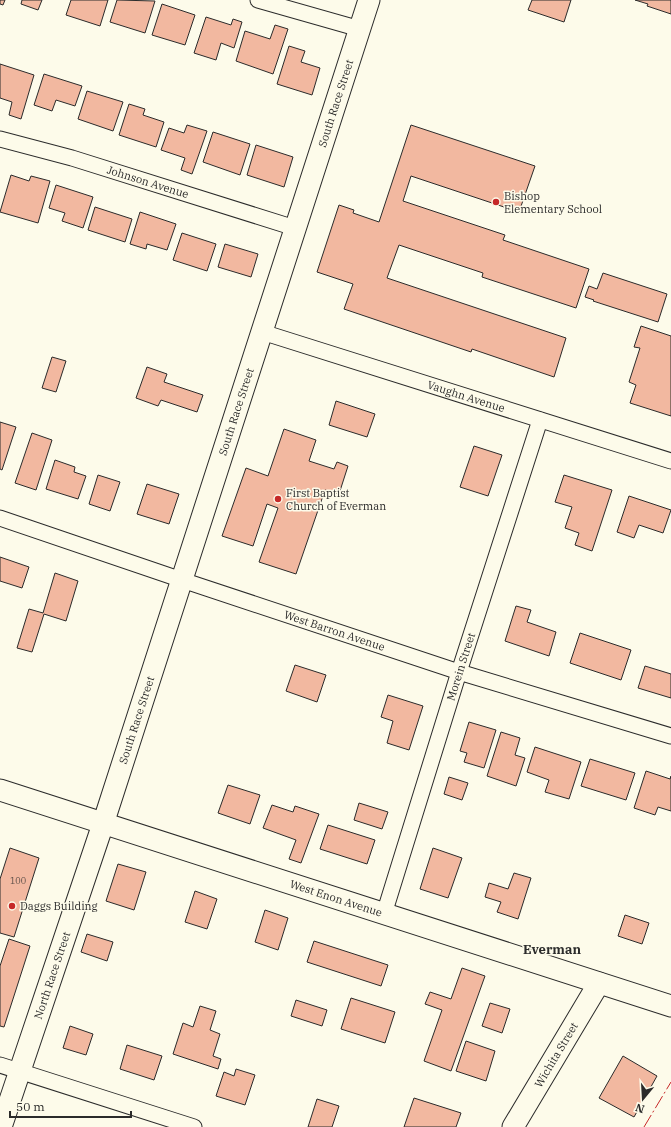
<svg xmlns="http://www.w3.org/2000/svg" width="671" height="1127" font-family="'IBM Plex Serif',serif">
<style>
.building{fill:#f2b8a0;stroke:#2b2b2b}
.lines{fill:none;stroke-linecap:round;stroke-linejoin:round}
.street-casing{stroke:#2b2b2b;stroke-width:17}
.secondary-casing{stroke:#2b2b2b;stroke-width:23}
.street{stroke:#fdfbea;stroke-width:15}
.secondary{stroke:#fdfbea;stroke-width:21}
.power{stroke:#c62828;stroke-width:1;stroke-dasharray:14 3 2 3;stroke-linecap:butt}
.poi-dot{fill:#c62828;stroke:#fdfbea;stroke-width:1.5}
.labels{text-anchor:middle;dominant-baseline:central;stroke-width:3;stroke-linejoin:round;paint-order:stroke}
.number-label{font-size:9px;fill:#5d4e48}
.street-label{font-size:11px;fill:#2b2b2b;stroke:#fdfbea}
.poi-label{font-size:11px;fill:#2b2b2b;stroke:#fdfbea;text-anchor:start}
.quarter-label{font-size:13px;font-weight:bold;fill:#2b2b2b;stroke:#fdfbea}
</style>
<rect width="100%" height="100%" fill="#fdfbea"/>
<!-- building -->
<g class="building">
<path d="M0 0H5L3 5 0 4Z"/>
<path d="M22 0H42L38 10 21 4Z"/>
<path d="M71 0H108L100 26 66 15Z"/>
<path d="M117 0 155 1 145 33 110 22Z"/>
<path d="M532 0H571L564 22 528 10Z"/>
<path d="M635 0H671V14L647 6 648 4Z"/>
<path d="M162 4 195 15 185 45 152 35Z"/>
<path d="M206 17 231 25 233 19 242 22 234 48 221 43 216 60 194 53Z"/>
<path d="M275 25 288 29 273 74 236 61 245 31 270 39Z"/>
<path d="M289 46 305 51 301 62 320 68 312 95 277 84Z"/>
<path d="M0 64 34 75 21 119 9 115 12 102 0 98Z"/>
<path d="M44 74 82 86 75 106 56 100 52 111 34 105Z"/>
<path d="M87 91 123 102 113 131 78 119Z"/>
<path d="M129 104 145 109 143 115 164 122 156 147 119 135Z"/>
<path d="M187 125 207 131 192 174 181 170 185 158 161 150 169 128 184 133Z"/>
<path d="M411 125 535 166 519 212 411 176 403 201 505 235 503 240 589 269 576 308 482 277 483 273 399 245 387 278 566 338 554 377 472 349 471 352 344 309 353 284 317 272 339 205 354 210 353 213 379 222Z"/>
<path d="M213 132 250 144 240 175 203 162Z"/>
<path d="M256 145 293 157 284 187 247 175Z"/>
<path d="M11 175 29 181 31 176 50 181 38 223 0 212Z"/>
<path d="M56 185 93 197 83 228 62 221 65 213 49 208Z"/>
<path d="M95 207 132 219 125 242 88 230Z"/>
<path d="M140 212 176 224 167 250 147 244 146 249 130 244Z"/>
<path d="M182 233 216 244 207 271 173 260Z"/>
<path d="M225 244 258 254 251 277 218 267Z"/>
<path d="M603 273 667 294 658 322 593 301 594 300 585 297 589 286 597 289Z"/>
<path d="M641 326 671 336V416L630 403 636 385 629 382 640 348 634 347Z"/>
<path d="M52 357 66 361 56 392 42 388Z"/>
<path d="M147 367 167 374 164 382 203 395 197 412 161 400 158 406 136 398Z"/>
<path d="M336 401 375 414 367 437 329 425Z"/>
<path d="M0 422 16 427 2 470 0 469Z"/>
<path d="M284 429 316 440 309 461 334 469 337 462 348 466 339 494 325 490 296 574 259 562 278 508 267 504 253 546 222 536 246 468 268 476Z"/>
<path d="M32 433 52 440 36 490 15 483Z"/>
<path d="M474 446 502 455 488 496 460 487Z"/>
<path d="M55 460 75 467 74 472 86 476 78 499 46 489Z"/>
<path d="M98 475 120 482 110 511 89 504Z"/>
<path d="M564 475 612 490 592 551 575 545 579 533 565 528 572 507 555 502Z"/>
<path d="M147 484 179 494 169 524 137 514Z"/>
<path d="M629 496 671 510 663 533 639 525 634 538 617 532Z"/>
<path d="M0 557 29 567 22 588 0 581Z"/>
<path d="M55 573 78 581 66 621 44 614 32 652 17 648 29 609 43 613Z"/>
<path d="M516 606 531 610 527 622 556 632 549 656 505 641Z"/>
<path d="M580 633 631 650 621 680 570 663Z"/>
<path d="M295 665 326 675 317 702 286 691Z"/>
<path d="M645 666 671 674V698L638 688Z"/>
<path d="M388 695 423 706 409 750 387 743 393 721 381 717Z"/>
<path d="M469 722 496 730 484 768 464 762 467 753 460 751Z"/>
<path d="M501 732 520 738 515 755 525 758 516 786 487 776Z"/>
<path d="M535 747 581 762 569 799 545 792 549 780 527 772Z"/>
<path d="M590 759 635 773 626 800 581 786Z"/>
<path d="M646 771 670 779 671 776V811L658 807 655 815 634 808Z"/>
<path d="M449 777 468 783 462 800 444 794Z"/>
<path d="M228 785 260 795 250 824 218 813Z"/>
<path d="M359 803 388 812 382 829 354 820Z"/>
<path d="M272 805 293 812 295 806 319 814 301 863 289 859 296 840 263 828Z"/>
<path d="M328 825 375 840 367 864 320 849Z"/>
<path d="M10 848 39 858 14 937 0 933V879Z"/>
<path d="M433 848 462 858 448 898 420 889Z"/>
<path d="M118 864 146 872 134 910 106 901Z"/>
<path d="M514 873 531 878 518 919 497 912 501 902 485 897 489 883 508 889Z"/>
<path d="M195 891 217 899 207 929 185 922Z"/>
<path d="M265 910 288 918 278 950 255 942Z"/>
<path d="M625 915 649 923 642 944 618 936Z"/>
<path d="M87 934 113 942 107 961 81 952Z"/>
<path d="M9 939 30 946 4 1027 0 1026V966Z"/>
<path d="M314 941 388 965 381 986 307 962Z"/>
<path d="M462 968 485 976 451 1071 424 1061 442 1010 425 1004 430 992 451 999Z"/>
<path d="M351 998 395 1012 385 1043 341 1029Z"/>
<path d="M296 1000 327 1010 322 1026 291 1016Z"/>
<path d="M490 1003 510 1009 502 1033 482 1026Z"/>
<path d="M200 1006 216 1011 210 1030 220 1034 213 1056 221 1059 218 1069 173 1054 183 1023 193 1027Z"/>
<path d="M70 1026 93 1034 86 1055 63 1048Z"/>
<path d="M466 1041 495 1051 486 1081 456 1071Z"/>
<path d="M127 1045 162 1056 154 1080 120 1069Z"/>
<path d="M623 1056 657 1076 634 1117 599 1098Z"/>
<path d="M236 1069 255 1075 245 1105 216 1096 224 1072 234 1076Z"/>
<path d="M414 1098 461 1113 456 1127H404Z"/>
<path d="M317 1099 339 1106 332 1127H308Z"/>
</g>
<g class="lines">
<!-- street casing -->
<g class="street-casing">
<g id="street">
<path d="M258 0 360 29"/>
<path id="s1" d="M0 139 72 158 295 228"/>
<path id="s2" d="M262 332 671 461"/>
<path id="s3" d="M0 518 182 580 459 672 671 736"/>
<path id="s4" d="M384 914 459 672 540 420"/>
<path d="M0 1065 194 1127"/>
</g>
</g>
<!-- secondary casing -->
<g class="secondary-casing">
<g id="secondary">
<path id="s5" d="M0 790 671 1006"/>
<path id="s6" d="M1 1127 103 824 369 0"/>
<path id="s7" d="M513 1127 599 983"/>
</g>
</g>
<!-- street -->
<use href="#street" class="street"/>
<!-- secondary -->
<use href="#secondary" class="secondary"/>
<!-- power -->
<path class="power" d="M644 1127 671 1082"/>
</g>
<!-- markers -->
<g class="poi-dot">
<circle cx="496" cy="202" r="4"/>
<circle cx="278" cy="499" r="4"/>
<circle cx="12" cy="906" r="4"/>
</g>
<g class="labels">
<!-- number labels -->
<g class="number-label">
<text x="18" y="880">100</text>
</g>
<!-- street labels -->
<g class="street-label">
<text stroke="none"><textPath href="#s6" startOffset="1077">South Race Street</textPath></text>
<text stroke="none"><textPath href="#s1" startOffset="154">Johnson Avenue</textPath></text>
<text stroke="none"><textPath href="#s2" startOffset="214">Vaughn Avenue</textPath></text>
<text stroke="none"><textPath href="#s6" startOffset="753">South Race Street</textPath></text>
<text stroke="none"><textPath href="#s3" startOffset="353">West Barron Avenue</textPath></text>
<text stroke="none"><textPath href="#s4" startOffset="259">Morein Street</textPath></text>
<text stroke="none"><textPath href="#s6" startOffset="429">South Race Street</textPath></text>
<text stroke="none"><textPath href="#s5" startOffset="353">West Enon Avenue</textPath></text>
<text stroke="none"><textPath href="#s6" startOffset="160">North Race Street</textPath></text>
<text stroke="none"><textPath href="#s7" startOffset="84">Wichita Street</textPath></text>
</g>
<!-- poi labels -->
<g class="poi-label">
<text x="504" y="196">Bishop<tspan x="504" dy="13">Elementary School</tspan></text>
<text x="286" y="493">First Baptist<tspan x="286" dy="13">Church of Everman</tspan></text>
<text x="20" y="906">Daggs Building</text>
</g>
<!-- quarter labels -->
<g class="quarter-label">
<text x="552" y="949">Everman</text>
</g>
</g>
<!-- north arrow -->
<g transform="translate(643 1099) rotate(198)" stroke="#fdfbea" stroke-width="3" paint-order="stroke">
<path d="M0-3L7 15L0 10L-7 15Z" fill="#2b2b2b"/>
<text y="-6" font-size="11" font-weight="bold" text-anchor="middle" fill="#2b2b2b">N</text>
</g>
<!-- scale -->
<path d="M10 1111v6h121v-6" fill="none" stroke="#2b2b2b" stroke-width="2"/>
<text x="16" y="1111" font-size="12" fill="#2b2b2b" stroke="#fdfbea" stroke-width="3" paint-order="stroke">50 m</text>
</svg>
